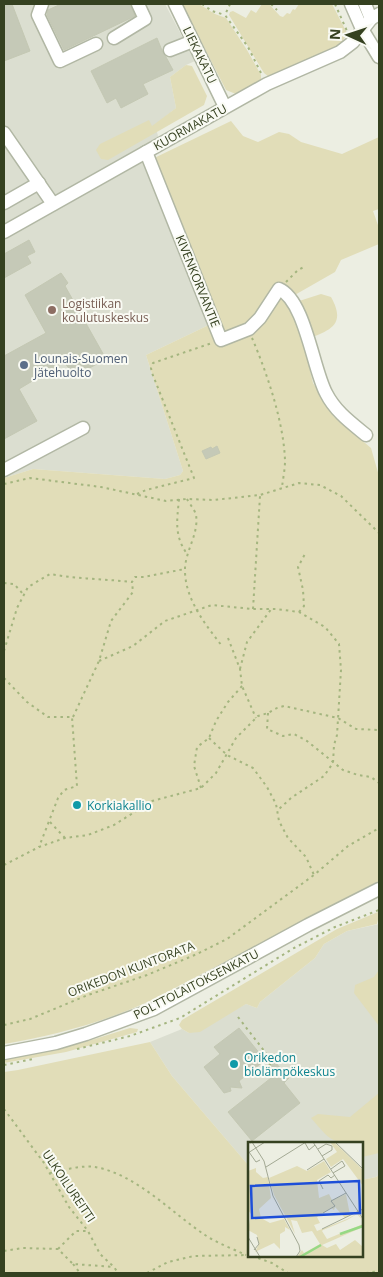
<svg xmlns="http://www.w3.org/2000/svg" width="383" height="1277" font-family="'Open Sans',sans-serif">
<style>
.built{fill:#dbded0}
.green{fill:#e1ddb8}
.building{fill:#c5c9b7;stroke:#c4c8b3}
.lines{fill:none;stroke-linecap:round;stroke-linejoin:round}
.minor-casing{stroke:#b1b7a4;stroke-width:15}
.path{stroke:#a4b57f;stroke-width:2;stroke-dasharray:2.5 4;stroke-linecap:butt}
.minor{stroke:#fff;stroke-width:12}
.education-dot{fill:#8d6e63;stroke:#f9faf3;stroke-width:2}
.service-dot{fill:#5c6f8a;stroke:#f9faf3;stroke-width:2}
.culture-dot{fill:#0f9aa8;stroke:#f9faf3;stroke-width:2}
.labels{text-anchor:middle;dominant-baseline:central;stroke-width:4;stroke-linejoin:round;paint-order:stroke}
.street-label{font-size:12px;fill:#354120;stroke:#f9faf3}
.education-label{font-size:12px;fill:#785e54;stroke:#f9faf3;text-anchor:start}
.service-label{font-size:12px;fill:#4e5e75;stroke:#f9faf3;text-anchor:start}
.culture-label{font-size:12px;fill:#0d838f;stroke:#f9faf3;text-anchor:start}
.inset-river{fill:none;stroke:#96d984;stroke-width:2.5}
.inset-road{fill:none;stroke:#a3a994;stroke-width:1}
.view{fill:#1d4ed8;fill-opacity:0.15;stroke:#1d4ed8;stroke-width:2.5}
.inset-edge{fill:none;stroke:#354120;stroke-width:2.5}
</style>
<rect width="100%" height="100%" fill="#eceee2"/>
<!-- built -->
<g class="built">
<path d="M4 4H165L195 61 186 65 170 77 176 108 152 127 157 132 160 144 148 161 213 323 146 355 183 471 180 475 165 479 33 469 4 478Z"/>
<path d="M379 924V1175L376 1177 362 1180V1143H249V1166L172 1076 150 1042 182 1029 189 1033 246 1004 257 1008 260 1002 315 958 324 944 347 931Z"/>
</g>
<!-- green -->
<g class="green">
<path d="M182 4H199L215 14 226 18 247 50 261 75V81L236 94 226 90Z"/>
<path d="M262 4H269L280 16 283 17 287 13 290 14 293 9 295 10 299 4H332L347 33C344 41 340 44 333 49L269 77 264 73 229 15 230 12 233 11 246 18 251 10 256 13Z"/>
<path d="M186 65 192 66 207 96 204 105 108 160 101 159 96 150 100 144 149 120 152 126 176 108 170 77Z"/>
<path d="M231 121 243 136 258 142 279 132 289 134 301 142 342 154 379 137V209L373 211 379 228V244L341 260 335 272 293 296 296 302 321 294 331 297C348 327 327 331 303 341L313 383 334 417 371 448 379 476V881L154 999C105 1022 56 1035 4 1044V478L33 469 165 479 180 475 183 471 146 355 213 323 148 161Z"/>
<path d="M378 912 379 915 377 924 347 931 324 944 315 958 260 1002 257 1008 246 1004 200 1032 189 1033 182 1029 179 1025 182 1020 337 929Z"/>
<path d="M379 970V1026L354 993 355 985 374 977Z"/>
<path d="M130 1028 138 1029 137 1032 66 1052 4 1063V1059L85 1042Z"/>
<path d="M150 1042 172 1076 249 1166V1256H362V1180L376 1177 379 1175V1273H4V1072L18 1070Z"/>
<path d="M379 1093V1153L362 1157V1143C330 1143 331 1141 311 1118L318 1114 350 1117Z"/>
</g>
<!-- building -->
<g class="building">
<path d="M4 4H12L30 51 4 61Z"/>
<path d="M61 4H130L135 16 64 50 47 15 48 10Z"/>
<path d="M157 38 163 53 166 57 173 70 143 84 148 94 121 108 116 98 107 103 91 71Z"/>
<path d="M29 240 35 252 27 256 31 263 4 278V254Z"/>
<path d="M61 273 68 283 65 286 106 359 75 376 64 362 19 389 37 421 4 439V356L46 333 25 295Z"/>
<path d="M217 446 220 453 206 459 202 451 211 447 212 449Z"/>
<path d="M239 1028 265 1060 239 1081 242 1088 230 1087 231 1091 224 1093 204 1067 220 1054 214 1047Z"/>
<path d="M275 1062 289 1078 284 1083 300 1103 252 1141 228 1112 276 1074 270 1066Z"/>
</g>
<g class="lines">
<!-- minor casing -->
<g class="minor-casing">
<g id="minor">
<path d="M42 4 38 15 60 61 96 44"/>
<path d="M175 4 225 107"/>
<path d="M351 4 362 29 379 57"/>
<path d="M365 4 371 19"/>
<path d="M114 38 145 19 138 4"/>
<path d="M170 50 193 41"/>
<path d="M4 133 53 204"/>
<path d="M146 152 221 340 249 329 260 318 279 289C305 300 313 369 326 393 335 411 350 422 366 435"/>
<path d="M4 203 39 183"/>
<path d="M4 232 267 84 340 52 353 42 371 19 379 14"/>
<path d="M4 470 83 428"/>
<path d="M4 1053 56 1043 86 1034 154 1009 308 925 379 889"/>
</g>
</g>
<!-- path -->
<g class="path">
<path d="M202 4 212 11 225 15"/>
<path d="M230 4 225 15 248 47 262 75"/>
<path d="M271 4 277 10"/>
<path d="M335 4 347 31"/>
<path d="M286 282 298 270 306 266"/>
<path d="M252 338C267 373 284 423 285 461 285 469 283 479 282 487"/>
<path d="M4 484 30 478 101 487 166 501 187 499 214 500 260 495 299 483 320 485 341 496 379 533"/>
<path d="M137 494 146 490 194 478 152 373 151 368 153 363 212 343"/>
<path d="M179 499C177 521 174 535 187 554"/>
<path d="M187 499C189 503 195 510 196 515 199 533 186 550 185 568 184 598 205 624 222 646"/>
<path d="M4 583 14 584 24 595"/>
<path d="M253 609 260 496"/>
<path d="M299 612 304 606 303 590 298 567 306 552"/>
<path d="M228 638 240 669 242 686 256 718"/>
<path d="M4 651 17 608 28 587 50 574C77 579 105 579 132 582L135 577H144L185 569"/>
<path d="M99 661 133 646 165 621 212 605 253 609H276L299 612 325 627 339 644 341 670 337 735 334 745 333 763 324 776 291 798 278 810"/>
<path d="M240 669 247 642 272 608"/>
<path d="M4 678 27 702 48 717H72L77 786 64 790 58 798 39 847"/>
<path d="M268 713 267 729 283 736 294 734 307 741 343 770 358 775 371 777 379 783"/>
<path d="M73 717 99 661 111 621 133 592 132 582"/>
<path d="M209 738 227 755 253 768 267 787 276 804 279 821 288 838 306 857 314 875"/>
<path d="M201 788 194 766 197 747 209 738 216 721 228 702 242 686"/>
<path d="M50 822 65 838"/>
<path d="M4 865 39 847 65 838 88 835 114 825 152 801 201 788 216 773 236 738 258 716 268 713 277 708 284 706 338 718 356 729 379 730"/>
<path d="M238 1017 272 1061 266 1071"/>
<path d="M4 1025 30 1019 88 995 147 975 197 954 227 939 314 875 348 846 379 828"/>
<path d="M77 1049 130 1036 180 1018 294 948 335 927 379 910"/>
<path d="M4 1065 33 1059"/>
<path d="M4 1109 44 1163 69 1207 88 1231 100 1254 114 1267 118 1273"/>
<path d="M50 1173C64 1170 81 1165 95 1167 136 1174 172 1213 205 1235 217 1243 233 1249 246 1255"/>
<path d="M58 1249 76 1231H88"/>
<path d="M4 1251 23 1248 58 1249 73 1264 114 1267"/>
<path d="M252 1256 272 1263 288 1273"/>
<path d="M73 1264 80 1273"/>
<path d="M147 1273 168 1262 194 1256 249 1255"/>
<path d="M366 1273 379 1271"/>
</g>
<!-- minor -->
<use href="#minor" class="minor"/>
</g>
<!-- markers -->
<circle class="education-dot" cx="52" cy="310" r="5"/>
<circle class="service-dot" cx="24" cy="365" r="5"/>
<g class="culture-dot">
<circle cx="77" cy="805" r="5"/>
<circle cx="234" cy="1064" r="5"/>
</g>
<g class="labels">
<!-- street labels -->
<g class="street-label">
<text transform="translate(200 55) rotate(64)">LIEKAKATU</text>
<text transform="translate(190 127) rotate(-29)">KUORMAKATU</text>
<text transform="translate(198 281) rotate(68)">KIVENKORVANTIE</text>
<text transform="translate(131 969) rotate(-21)">ORIKEDON KUNTORATA</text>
<text transform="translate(196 984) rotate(-27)">POLTTOLAITOKSENKATU</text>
<text transform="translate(69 1186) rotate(56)">ULKOILUREITTI</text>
</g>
<!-- education labels -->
<g class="education-label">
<text x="62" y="303">Logistiikan<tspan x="62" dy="14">koulutuskeskus</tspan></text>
</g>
<!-- service labels -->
<g class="service-label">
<text x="34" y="358">Lounais-Suomen<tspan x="34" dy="14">Jätehuolto</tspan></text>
</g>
<!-- culture labels -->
<g class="culture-label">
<text x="87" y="805">Korkiakallio</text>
<text x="244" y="1057">Orikedon<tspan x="244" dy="14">biolämpökeskus</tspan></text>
</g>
</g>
<!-- overview -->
<g transform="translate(248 1142)">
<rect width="115" height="115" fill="#eceee2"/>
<path d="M82 0H86L115 28V44L95 17 83 25 78 17 89 10ZM76 19 83 30 69 38 71 56 81 52 84 58 98 52 102 73 97 76 87 65 86 68 83 66 69 75 72 81 66 83 69 89 99 77 110 71 115 79 109 72 99 78 75 88 74 89 79 97 115 82V85L74 103 79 106 88 102 92 108 107 98 115 105V115H49L54 108 56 111 72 102 64 89 54 91 49 79 43 78 47 92 26 53 21 36 49 24 59 29ZM8 26V30L15 36 20 35 23 56 11 67 13 76 22 81 36 77 42 88 37 85V89L32 92V107L26 101 7 110 11 102 9 93 0 88 3 72 0 68V29Z" fill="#e1ddb8"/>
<path class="inset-river" d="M92 92 115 84M52 115 73 103"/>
<path class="inset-road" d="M65 0 115 77M87 0 115 27M2 1 4 0 16 19 25 54 51 103 52 109 48 115M57 1 61 8 67 3M70 7 78 2 84 4V8L74 14M1 10 8 20 12 18M0 11 17 0M18 25 58 0M83 27 94 19 97 24 85 31M59 28 76 17M75 47 71 39 80 33 83 36 87 33M75 71 87 64 83 59 98 51M74 87 115 67M0 95 12 115M6 108 11 102 9 95"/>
<path class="view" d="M111 39 112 71 4 76 3 44Z"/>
<rect width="115" height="115" class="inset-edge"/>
</g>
<!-- border -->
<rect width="383" height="1277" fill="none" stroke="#354120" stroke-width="10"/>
<!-- north arrow -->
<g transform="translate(348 35) rotate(273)" stroke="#f9faf3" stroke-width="4" paint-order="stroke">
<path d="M0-4L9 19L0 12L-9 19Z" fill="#354120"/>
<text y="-8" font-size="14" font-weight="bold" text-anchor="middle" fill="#354120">N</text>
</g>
</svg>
